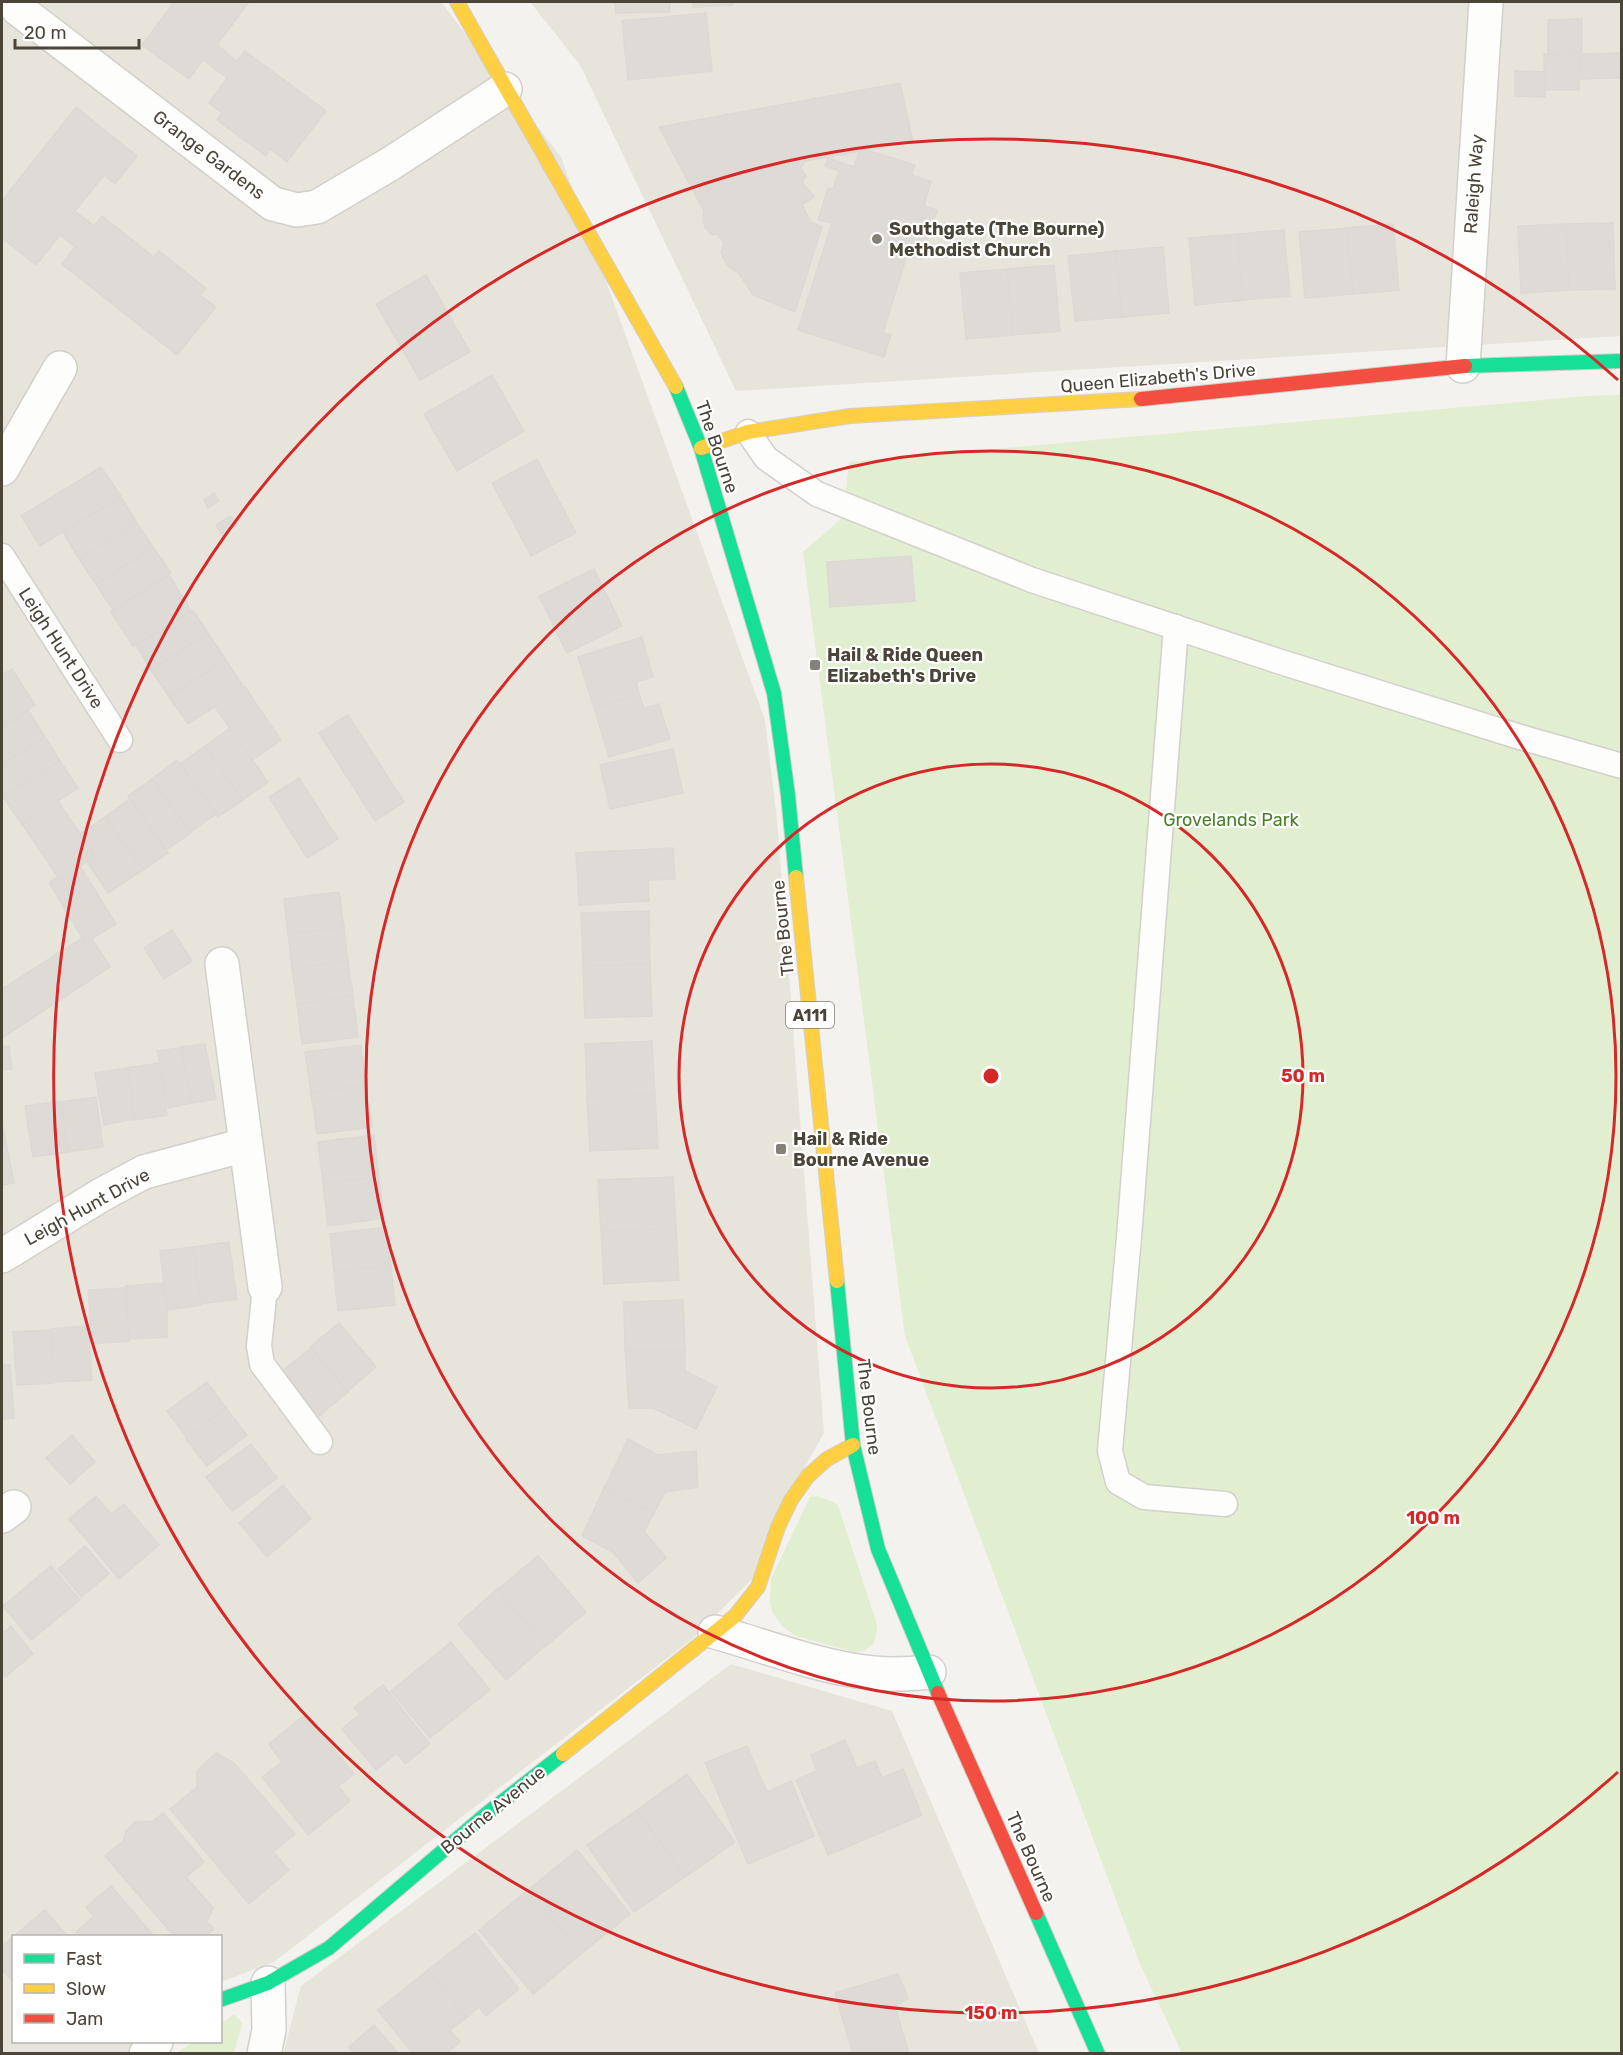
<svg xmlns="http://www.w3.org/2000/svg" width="1623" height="2055" font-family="Rubik,sans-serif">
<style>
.residential{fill:#e7e4dc}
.green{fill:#e1eecf}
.building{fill:#dedbd6;stroke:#dcd9d4;stroke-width:1.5}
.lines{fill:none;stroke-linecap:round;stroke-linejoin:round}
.lane-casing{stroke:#d2d0cb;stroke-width:27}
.street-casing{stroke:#d2d0cb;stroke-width:36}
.fast-casing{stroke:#d3cfc5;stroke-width:16}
.slow-casing{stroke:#d3cfc5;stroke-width:16}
.jam-casing{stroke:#d3cfc5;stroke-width:16}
.lane{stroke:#fdfdfc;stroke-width:24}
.street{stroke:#fdfdfc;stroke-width:33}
.fast{stroke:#16e098;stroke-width:14}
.slow{stroke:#ffcf43;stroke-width:14}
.jam{stroke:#f24e42;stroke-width:14}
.ring{fill:none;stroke:#d62828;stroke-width:3}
.poi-dot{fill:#868178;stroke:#fff;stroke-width:2}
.labels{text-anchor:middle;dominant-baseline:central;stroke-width:4.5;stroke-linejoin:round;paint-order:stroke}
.shield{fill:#fff;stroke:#817c74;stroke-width:1.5}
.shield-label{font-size:16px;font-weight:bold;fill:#4b4439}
.street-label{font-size:18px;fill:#4b4439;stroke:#fff}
.poi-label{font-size:18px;font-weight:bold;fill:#4b4439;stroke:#fff;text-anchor:start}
.park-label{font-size:18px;fill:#4a7f2a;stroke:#fff}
.centre{fill:#d62828;stroke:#fff;stroke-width:3}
.ring-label{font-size:18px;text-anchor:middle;font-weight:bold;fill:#d62828;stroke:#fff;stroke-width:4.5;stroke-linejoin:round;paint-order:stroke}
</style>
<rect width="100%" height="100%" fill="#f4f2ee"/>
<!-- residential -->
<g class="residential">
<path d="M2 2H441L561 157 765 720 777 819 824 1433 772 1525 758 1573 692 1639 274 1962 221 1982 220 1936H14V2042H140L129 2053 2 2054Z"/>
<path d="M530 2H1621V336L736 391 580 65Z"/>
<path d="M731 1664 892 1711 1039 2053 283 2054 301 1986Z"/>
</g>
<!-- green -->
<g class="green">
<path d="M1621 395V2053H1182L1140 1964 905 1336 803 552 843 517 849 462 1587 396Z"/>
<path d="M817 1496 833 1502 838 1505 877 1625C877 1641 872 1651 855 1652L796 1636 783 1627 772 1612 770 1602 771 1579 810 1497Z"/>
<path d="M234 2014 242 2023 234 2053H176L194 2042H220L221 2024Z"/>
</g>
<!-- building -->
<g class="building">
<path d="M174 2H249L217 45 237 61 245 51 326 111 287 162 270 149 266 156 217 120 222 113 209 103 227 78 203 60 189 79 142 45Z"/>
<path d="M615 2H670V12L616 13Z"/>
<path d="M693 2H733V5L693 7Z"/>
<path d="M706 13 712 71 628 80 622 21Z"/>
<path d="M1582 19V52L1548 53V20Z"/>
<path d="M1622 53V78L1581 79 1580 54Z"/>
<path d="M1544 54H1579V90H1545Z"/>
<path d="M1515 71 1545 72V97L1515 96Z"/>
<path d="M900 83 913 142 805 161 801 168 806 176 802 182 814 197 802 205 811 222 822 227 795 312 753 295 738 272 730 268 726 263 721 253 724 243 717 234 712 235 706 229 703 221 704 211 659 127Z"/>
<path d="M76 107 137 156 115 184 104 175 75 211 94 226 102 216 154 257 159 251 206 288 200 295 216 307 177 355 62 264 75 247 60 235 36 265 2 238V201Z"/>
<path d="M860 148 915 165 912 175 931 182 924 206 937 210 921 259 907 255 883 333 891 335 884 357 798 330 832 223 818 220 828 188 833 189 839 171 825 166 828 158 854 167Z"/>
<path d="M1613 223 1615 289 1569 290 1566 224Z"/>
<path d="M1393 224 1399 290 1353 294 1347 228Z"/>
<path d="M1566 224 1569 290 1521 293 1518 226Z"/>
<path d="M1347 228 1353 294 1305 298 1299 232Z"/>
<path d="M1284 230 1290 296 1243 300 1237 234Z"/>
<path d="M1237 234 1243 300 1195 305 1189 238Z"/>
<path d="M1163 247 1169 313 1122 317 1116 251Z"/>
<path d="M1116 251 1122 317 1075 321 1068 256Z"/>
<path d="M1054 265 1060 331 1013 335 1007 269Z"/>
<path d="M1007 269 1013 335 966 339 960 273Z"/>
<path d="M426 275 470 352 420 380 376 304Z"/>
<path d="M492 375 524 431 457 471 424 414Z"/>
<path d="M537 459 576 533 531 556 492 483Z"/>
<path d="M101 467 121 496 40 546 21 516Z"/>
<path d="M214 493 219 501 208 508 204 500Z"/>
<path d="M121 497 137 523 79 559 63 532Z"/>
<path d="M230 516 237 525 222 535 216 525Z"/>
<path d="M137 523 153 547 96 584 79 559Z"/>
<path d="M153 547 171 573 113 610 96 584Z"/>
<path d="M911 556 915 601 830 607 827 562Z"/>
<path d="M594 569 622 626 567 653 539 596Z"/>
<path d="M169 575 191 611 133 646 111 612Z"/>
<path d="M193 610 208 633 151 670 136 645Z"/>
<path d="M208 633 226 660 169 697 151 670Z"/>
<path d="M642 637 653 677 636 682 639 694 594 708 578 657Z"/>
<path d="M226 660 244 688 188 724 169 697Z"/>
<path d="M12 669 35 705 2 727V675Z"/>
<path d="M245 687 281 740 252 760 215 707Z"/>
<path d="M639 694 644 708 659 704 670 739 609 757 594 708Z"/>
<path d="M28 710 45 737 2 764V727Z"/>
<path d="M348 715 404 802 375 821 319 733Z"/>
<path d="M230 728 268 782 243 800 205 746Z"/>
<path d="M45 737 60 761 3 797 2 794V764Z"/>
<path d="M205 746 243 800 218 817 180 764Z"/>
<path d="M673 749 683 793 610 809 600 765Z"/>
<path d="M177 760 216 814 190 832 152 779Z"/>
<path d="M60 761 78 788 22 824 3 797Z"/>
<path d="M299 778 338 839 307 858 269 797Z"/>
<path d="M152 779 191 833 166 850 128 796Z"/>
<path d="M130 799 168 853 143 870 105 817Z"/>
<path d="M57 800 95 856 60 880 22 824Z"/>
<path d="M105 817 143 870 108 893 87 862 95 856 80 834Z"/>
<path d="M673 848 675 879 648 880 649 901 579 905 576 853Z"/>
<path d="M80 866 116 924 85 943 49 882 58 877 60 880Z"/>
<path d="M339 892 344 927 288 934 284 899Z"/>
<path d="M649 911 650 964 583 966 581 913Z"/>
<path d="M344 927 348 961 292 969 288 934Z"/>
<path d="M172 930 192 961 164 979 144 948Z"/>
<path d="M82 938 85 943 92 938 110 967 2 1038V989Z"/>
<path d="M348 961 353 996 297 1004 292 969Z"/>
<path d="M650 964 652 1016 585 1018 583 966Z"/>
<path d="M353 996 358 1037 302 1044 297 1004Z"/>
<path d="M652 1041 655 1095 587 1097 585 1044Z"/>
<path d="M205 1044 216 1099 192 1103 181 1047Z"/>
<path d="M361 1045 366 1085 311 1093 305 1052Z"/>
<path d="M9 1046 12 1069 2 1070V1047Z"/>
<path d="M181 1048 192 1103 168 1108 157 1051Z"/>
<path d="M159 1063 167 1115 135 1120 127 1068Z"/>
<path d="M127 1068 135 1119 104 1125 95 1073Z"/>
<path d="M366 1085 372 1127 317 1134 311 1093Z"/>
<path d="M655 1095 658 1148 590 1151 587 1097Z"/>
<path d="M96 1097 103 1147 68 1152 61 1102Z"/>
<path d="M60 1101 68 1152 33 1157 25 1106Z"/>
<path d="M2 1123 14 1183 2 1185Z"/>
<path d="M374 1135 379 1177 323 1184 318 1142Z"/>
<path d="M379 1177 384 1218 328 1226 323 1184Z"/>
<path d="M673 1177 676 1228 601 1232 598 1180Z"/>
<path d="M386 1227 391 1266 334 1272 330 1234Z"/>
<path d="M676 1228 679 1280 604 1284 601 1232Z"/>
<path d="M229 1242 237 1299 201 1304 193 1247Z"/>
<path d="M193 1247 201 1305 167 1310 160 1251Z"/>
<path d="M391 1266 395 1305 338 1311 334 1272Z"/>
<path d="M163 1283 167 1310V1337L129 1339 126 1286Z"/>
<path d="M125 1288 129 1341 92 1344 88 1290Z"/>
<path d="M683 1300 685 1350 625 1351 624 1302Z"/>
<path d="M339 1323 376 1367 348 1391 310 1347Z"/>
<path d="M88 1326 92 1380 55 1382 51 1329Z"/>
<path d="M50 1330 53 1383 17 1385 13 1332Z"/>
<path d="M311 1348 348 1392 319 1416 281 1372Z"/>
<path d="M685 1350V1371L717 1387 696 1429 653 1408H629L625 1351Z"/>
<path d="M2 1365H10L14 1418 2 1419Z"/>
<path d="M207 1382 226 1408 187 1438 167 1411Z"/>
<path d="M226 1408 247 1435 207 1466 186 1439Z"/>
<path d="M72 1435 95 1462 70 1484 46 1458Z"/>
<path d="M628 1439 658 1455 696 1451 698 1487 665 1492 654 1513 604 1488Z"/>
<path d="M251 1444 277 1478 232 1511 206 1477Z"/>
<path d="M283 1485 311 1519 267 1557 239 1523Z"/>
<path d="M604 1488 654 1513 644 1531 666 1558 638 1583 613 1552 582 1536Z"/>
<path d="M96 1496 111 1514 124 1504 159 1545 119 1579 69 1519Z"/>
<path d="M85 1546 109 1574 81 1597 58 1569Z"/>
<path d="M538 1556 586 1612 546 1646 498 1589Z"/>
<path d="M51 1566 80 1600 31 1640 3 1606Z"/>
<path d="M497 1589 545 1646 506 1680 458 1624Z"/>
<path d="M11 1626 33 1654 5 1677 2 1672V1634Z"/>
<path d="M451 1642 490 1690 430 1738 391 1691Z"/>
<path d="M383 1685 430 1744 405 1764 397 1753 376 1770 342 1729 360 1714 354 1708Z"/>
<path d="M306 1714 354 1774 338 1786 350 1801 308 1835 262 1777 282 1762 269 1744Z"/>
<path d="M845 1740 857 1768 875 1761 882 1778 903 1769 922 1815 828 1855 796 1780 817 1771 811 1755Z"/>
<path d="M747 1746 767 1792 791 1781 814 1836 748 1864 705 1763Z"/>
<path d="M216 1753 234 1763 295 1834 273 1852 289 1870 249 1904 170 1809 197 1787V1771Z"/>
<path d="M687 1774 735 1842 685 1877 637 1810Z"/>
<path d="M637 1810 685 1877 634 1912 587 1845Z"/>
<path d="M163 1813 204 1862 186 1877 213 1908 207 1922 214 1929 205 1936H174L105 1856 123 1841 126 1831 135 1822 153 1821Z"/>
<path d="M577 1850 630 1914 581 1954 528 1890Z"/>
<path d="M111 1886 154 1936H80L76 1932 94 1916 86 1907Z"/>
<path d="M528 1890 581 1954 533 1994 479 1930Z"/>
<path d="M45 1910 67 1936H14V1983L2 1969V1946Z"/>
<path d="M475 1933 519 1989 486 2016 479 2007 466 2018 428 1970Z"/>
<path d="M428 1970 466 2018 450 2030 460 2042 445 2054H413L378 2010Z"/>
<path d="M898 1974 908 1999 895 2006 909 2054H853L835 1993Z"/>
<path d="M374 2025 399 2054H355L349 2047Z"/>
</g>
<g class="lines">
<!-- lane casing -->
<g class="lane-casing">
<g id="lane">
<path d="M748 432 766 458 817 494 1032 580 1281 662 1520 737 1622 766"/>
<path d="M2 556 120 740"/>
<path d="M1176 627 1129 1237 1110 1451 1118 1482 1144 1497 1225 1504"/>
<path d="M265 1287 259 1346 262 1364 320 1442"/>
</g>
</g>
<!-- street casing -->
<g class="street-casing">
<g id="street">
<path d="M18 9 273 204 297 210 317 207 390 164 505 89"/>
<path d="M1463 366 1486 2"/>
<path d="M2 469 60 368"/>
<path d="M222 964 265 1287"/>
<path d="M2 1256 101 1195 144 1172 245 1145"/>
<path d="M2 1516 14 1507"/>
<path d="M715 1632C766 1646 820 1668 873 1673 892 1675 910 1674 929 1672"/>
<path d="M146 2054 156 2042"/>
<path d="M264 2054 269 2030 268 1983"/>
</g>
</g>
<!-- fast casing -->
<g class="fast-casing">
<g id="fast">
<path d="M1465 366 1622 361"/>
<path d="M676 387 701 448 774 693 788 795 796 877"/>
<path d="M837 1281 853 1445 878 1549 938 1693"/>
<path d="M1036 1913 1098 2054"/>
<path d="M220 2000 268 1983 329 1948 485 1815 563 1754"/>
</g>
</g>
<!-- slow casing -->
<g class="slow-casing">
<g id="slow">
<path d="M457 2 676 387"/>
<path d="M701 448 748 432 850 416 1141 399"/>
<path d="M796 877 837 1281"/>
<path d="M563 1754 735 1616 758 1587 778 1527 791 1500 808 1476 827 1459 853 1445"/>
</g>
</g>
<!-- jam casing -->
<g class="jam-casing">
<g id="jam">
<path d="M1141 399 1465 366"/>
<path d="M938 1693 1036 1913"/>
</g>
</g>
<!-- lane -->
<use href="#lane" class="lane"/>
<!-- street -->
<use href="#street" class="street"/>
<!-- fast -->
<use href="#fast" class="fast"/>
<!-- slow -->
<use href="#slow" class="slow"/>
<!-- jam -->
<use href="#jam" class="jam"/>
</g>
<!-- distance rings -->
<g class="ring">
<circle cx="991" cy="1076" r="312"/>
<circle cx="991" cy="1076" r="625"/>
<path d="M1618 1772A937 937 0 1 1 1618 380"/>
</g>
<!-- markers -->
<g class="poi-dot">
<circle cx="877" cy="239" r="6"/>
<rect x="809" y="659" width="12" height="12" rx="3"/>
<rect x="775" y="1143" width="12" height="12" rx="3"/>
</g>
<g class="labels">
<!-- shield labels -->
<rect class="shield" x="786" y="1002" width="48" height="26" rx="4.5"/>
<g class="shield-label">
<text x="810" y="1015">A111</text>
</g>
<!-- street labels -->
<g class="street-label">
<text transform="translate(209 155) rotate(37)">Grange Gardens</text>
<text transform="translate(1474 184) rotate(-86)">Raleigh Way</text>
<text transform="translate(1158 378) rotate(-5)">Queen Elizabeth's Drive</text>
<text transform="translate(717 447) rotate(71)">The Bourne</text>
<text transform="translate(61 648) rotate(57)">Leigh Hunt Drive</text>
<text transform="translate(783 928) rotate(-96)">The Bourne</text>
<text transform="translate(87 1207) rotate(-29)">Leigh Hunt Drive</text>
<text transform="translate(869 1407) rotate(83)">The Bourne</text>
<text transform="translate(493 1810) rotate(-39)">Bourne Avenue</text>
<text transform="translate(1031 1857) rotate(66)">The Bourne</text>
</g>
<!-- poi labels -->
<g class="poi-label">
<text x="889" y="229">Southgate (The Bourne)<tspan x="889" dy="21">Methodist Church</tspan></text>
<text x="827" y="655">Hail &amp; Ride Queen<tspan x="827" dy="21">Elizabeth's Drive</tspan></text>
<text x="793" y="1139">Hail &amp; Ride<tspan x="793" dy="21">Bourne Avenue</tspan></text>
</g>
<!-- park labels -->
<g class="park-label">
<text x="1231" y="820">Grovelands Park</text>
</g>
</g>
<circle cx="991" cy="1076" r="9" class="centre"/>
<g class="ring-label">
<text x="1303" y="1082">50 m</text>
<text x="1433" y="1524">100 m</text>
<text x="991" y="2019">150 m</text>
</g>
<!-- border -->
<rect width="1623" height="2055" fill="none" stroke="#4b4439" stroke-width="6"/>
<!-- legend -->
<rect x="12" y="1935" width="210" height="108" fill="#ffffff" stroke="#b7b4b0" stroke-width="1.5"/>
<rect x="24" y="1954" width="30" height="9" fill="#16e098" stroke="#b7b4b0" stroke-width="1.5"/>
<text x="66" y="1965" font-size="18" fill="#4b4439">Fast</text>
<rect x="24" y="1984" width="30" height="9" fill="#ffcf43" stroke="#b7b4b0" stroke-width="1.5"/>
<text x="66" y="1995" font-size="18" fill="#4b4439">Slow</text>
<rect x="24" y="2014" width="30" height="9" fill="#f24e42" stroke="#b7b4b0" stroke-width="1.5"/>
<text x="66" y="2025" font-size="18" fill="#4b4439">Jam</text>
<!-- scale -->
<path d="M15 39v9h124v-9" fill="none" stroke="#4b4439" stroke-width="3"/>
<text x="24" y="39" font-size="18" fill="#4b4439" stroke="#ffffff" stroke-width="4.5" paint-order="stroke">20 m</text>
</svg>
